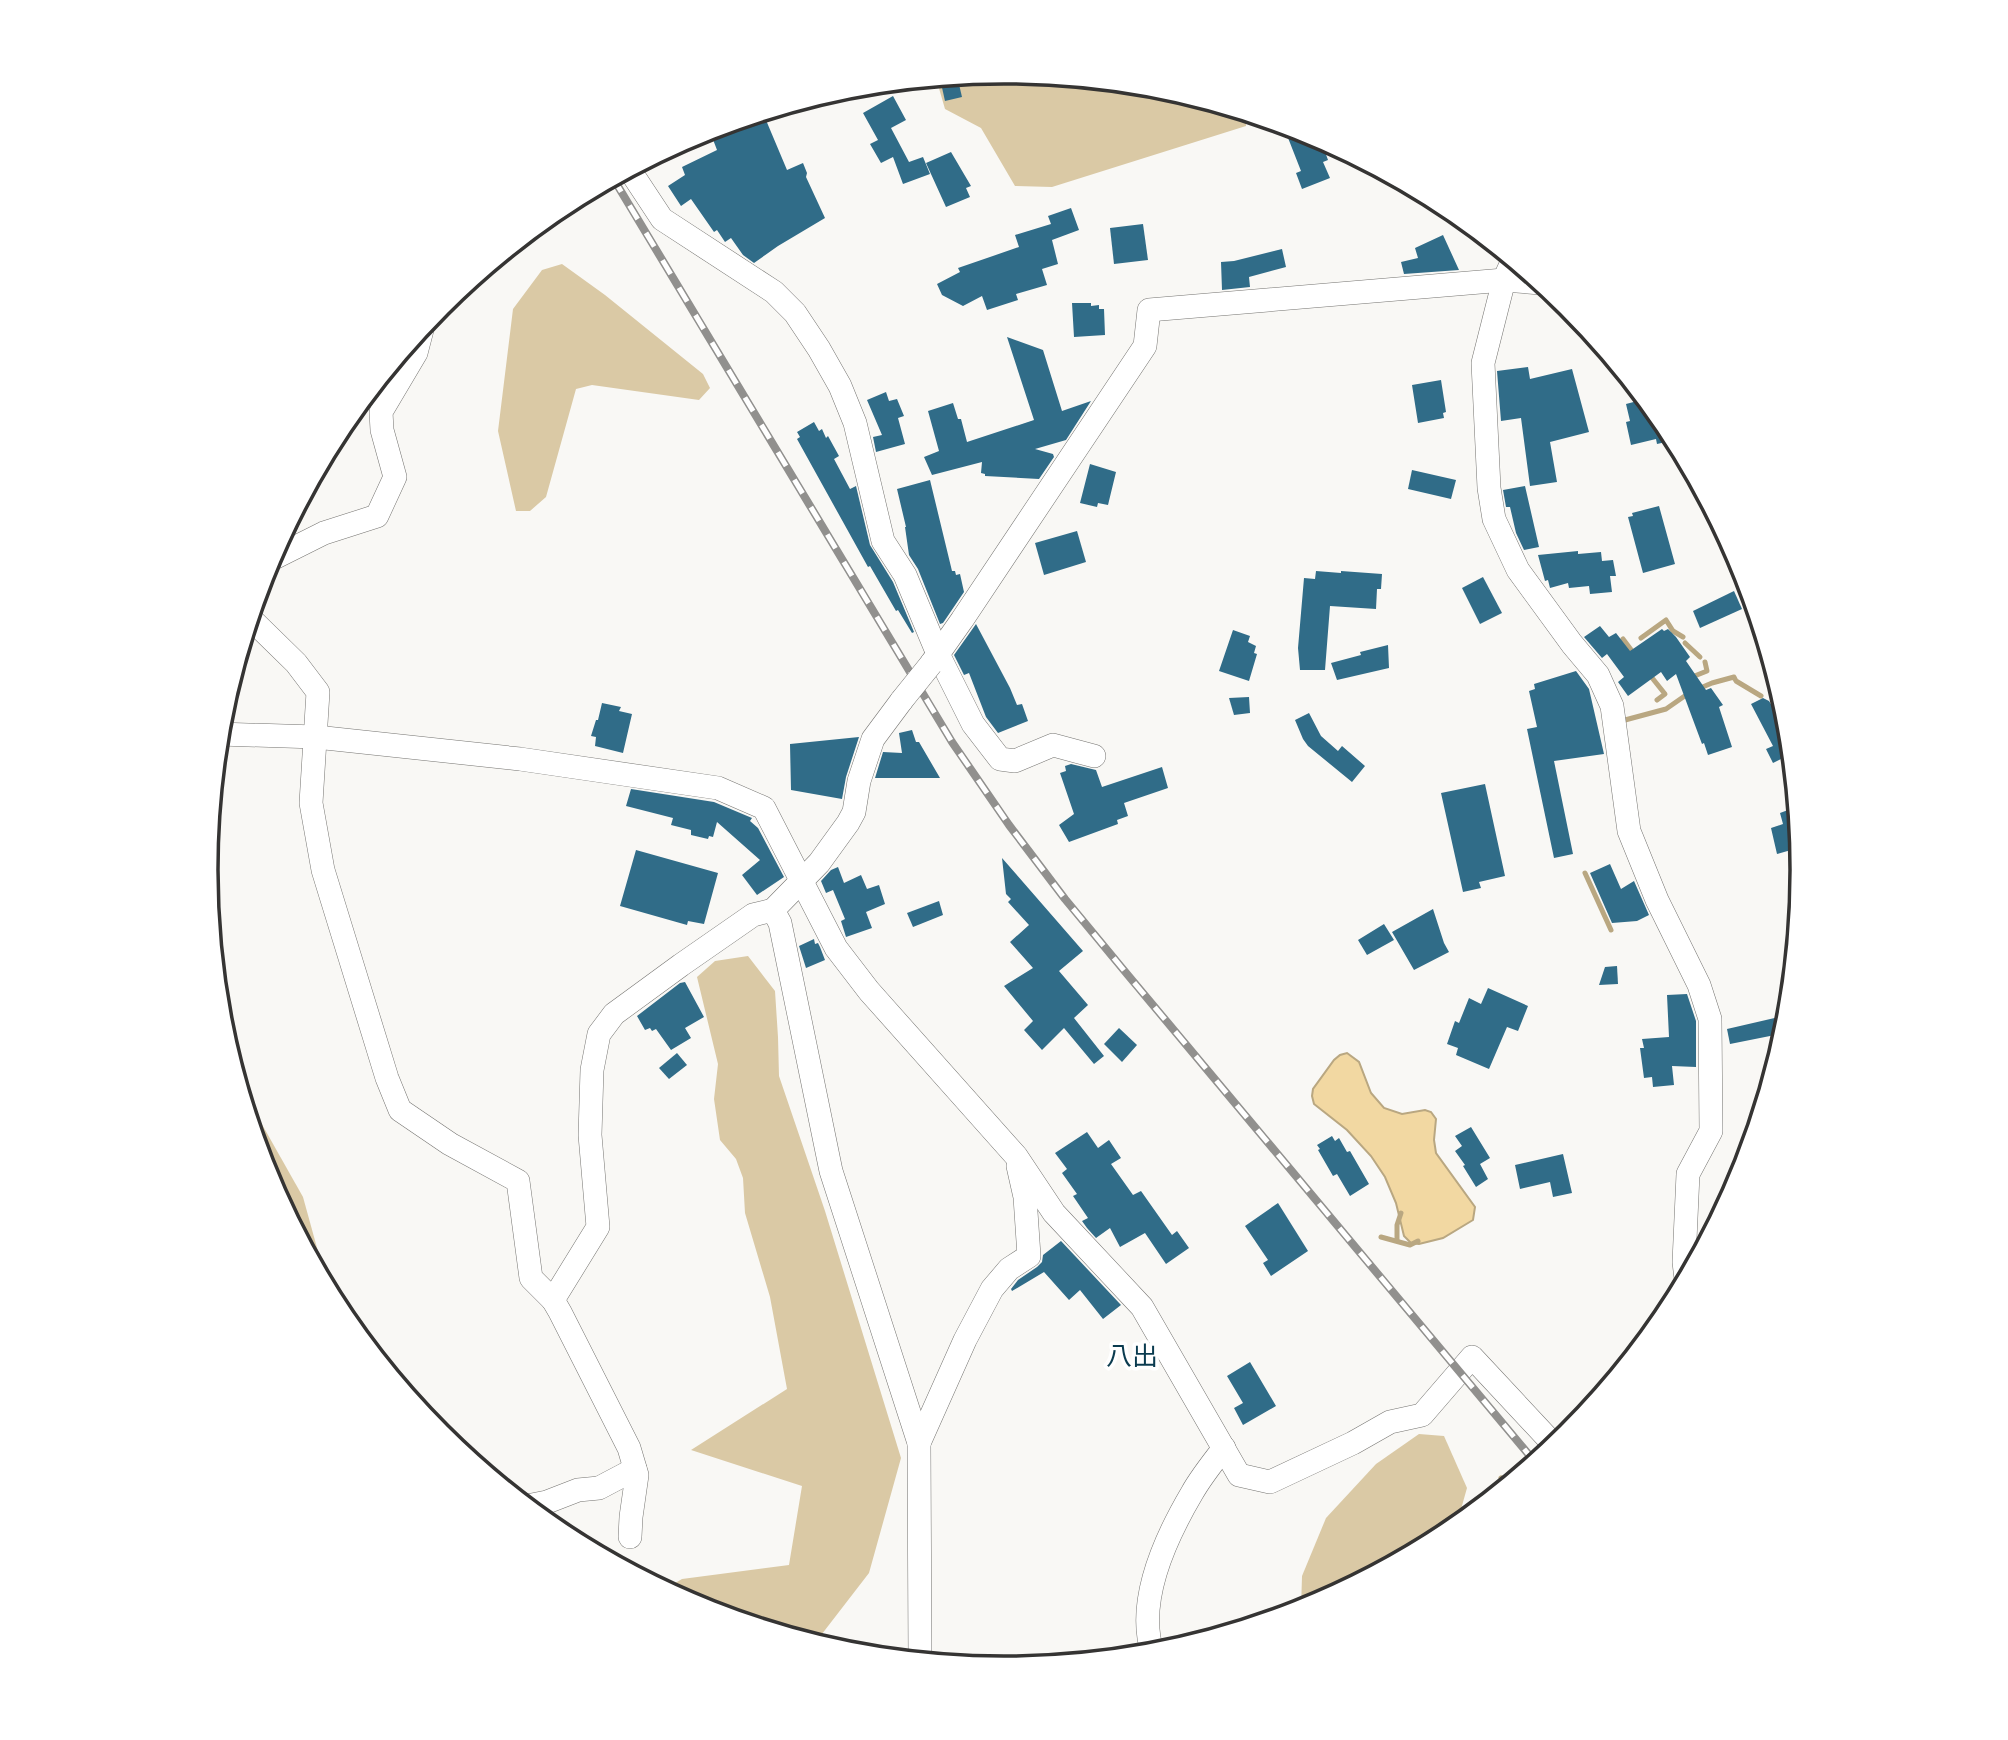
<svg xmlns="http://www.w3.org/2000/svg" width="2008" height="1740" font-family="Karla,'Noto Sans JP',sans-serif">
<style>
.green{fill:#dac9a5}
.water{fill:#f2d8a2;stroke:#b9a781;stroke-width:2}
.lines{fill:none;stroke-linecap:round;stroke-linejoin:round}
.stream{stroke:#b9a781;stroke-width:5}
.building{fill:#306c88}
.minor-casing{stroke:#757471;stroke-width:24}
.minor{stroke:#fff;stroke-width:23}
.rail-casing{stroke:#91908e;stroke-width:8}
.rail{stroke:#fff;stroke-width:5;stroke-dasharray:16;stroke-linecap:butt}
.minor-bridge-casing{stroke:#757471;stroke-width:24;stroke-linecap:butt}
.minor-bridge{stroke:#fff;stroke-width:23}
.labels{text-anchor:middle;dominant-baseline:central;stroke-width:7;stroke-linejoin:round;paint-order:stroke}
.quarter-label{font-size:26px;fill:#0a3b4f;stroke:#fff}
.rim{fill:none;stroke:#353433;stroke-width:3.5}
</style>
<rect width="100%" height="100%" fill="#f9f8f5"/>
<!-- green -->
<g class="green">
<path d="M1004 72 1160 87 1246 113V126L1052 187 1015 186 981 128 945 109 936 78Z"/>
<path d="M562 264 605 295 703 374 710 388 699 400 592 385 576 389 546 497 530 511H516L498 431 513 309 542 270Z"/>
<path d="M748 956 775 991 778 1037 779 1076 825 1211 901 1458 869 1573 815 1643 698 1607 665 1589 682 1579 789 1565 802 1486 691 1450 787 1389 770 1297 745 1213 743 1178 736 1159 720 1140 714 1099 718 1064 697 977 715 961Z"/>
<path d="M238 1082 303 1197 330 1295 266 1175Z"/>
<path d="M1419 1434 1444 1436 1467 1488 1456 1527 1447 1534 1309 1608 1301 1610 1302 1576 1326 1518 1376 1464Z"/>
</g>
<!-- water -->
<path class="water" d="M1347 1053 1359 1062 1371 1093 1384 1108 1402 1114 1425 1110 1431 1112 1436 1119 1434 1140 1436 1153 1475 1207 1473 1220 1443 1238 1419 1244 1411 1243 1404 1236 1396 1203 1385 1177 1371 1156 1347 1130 1314 1104 1312 1096 1313 1089 1334 1060 1340 1055Z"/>
<g class="lines">
<!-- stream -->
<g class="stream">
<path d="M1641 638 1666 620 1673 631 1683 637"/>
<path d="M1623 639 1635 655"/>
<path d="M1685 643 1700 657"/>
<path d="M1649 674 1665 694 1657 700"/>
<path d="M1692 677 1707 671 1705 662"/>
<path d="M1698 689 1712 683 1734 677 1736 681 1761 696"/>
<path d="M1623 727V723L1625 720 1666 709 1689 693"/>
<path d="M1585 873 1611 930"/>
<path d="M1381 1237 1410 1245 1418 1241"/>
<path d="M1397 1240V1225L1401 1213"/>
<path d="M1501 1478 1506 1485"/>
</g>
</g>
<!-- building -->
<g class="building">
<path d="M958 80 962 97 945 101 941 83Z"/>
<path d="M893 96 906 120 891 128 909 162 923 157 930 174 903 184 893 157 881 163 870 144 878 140 863 113Z"/>
<path d="M763 113 787 170 803 163 807 173 806 177 825 218 778 246 754 263 743 255 731 238 725 242 717 230 714 232 691 199 681 206 668 186 685 175 682 167 717 150 709 129Z"/>
<path d="M1283 125 1310 133 1320 138 1328 160 1323 162 1330 178 1302 189 1296 173 1301 171Z"/>
<path d="M951 152 971 186 966 188 970 197 946 207 926 163Z"/>
<path d="M1071 208 1079 230 1052 240 1058 264 1042 269 1047 285 1016 294 1018 300 987 310 982 296 963 306 942 295 937 284 960 272 958 268 1019 247 1015 235 1051 224 1048 216Z"/>
<path d="M1143 224 1148 260 1114 264 1110 228Z"/>
<path d="M1443 235 1459 270 1404 274 1401 262 1418 258 1415 248Z"/>
<path d="M1282 249 1286 267 1249 277 1250 287 1222 290 1221 262 1234 261Z"/>
<path d="M1072 303H1091V306L1099 305V309H1104L1105 335 1074 337Z"/>
<path d="M1007 337 1043 350 1062 411 1091 401 1066 440 1035 449 1053 454 1054 457 1039 479 985 476V474L981 473 982 462 932 475 924 457 939 451 928 411 953 403 958 419H961L967 442 1034 420Z"/>
<path d="M1528 367 1530 379 1572 369 1589 432 1550 442 1557 482 1530 486 1521 418 1501 421 1497 371Z"/>
<path d="M1441 380 1446 412 1443 413 1444 418 1418 423 1412 385Z"/>
<path d="M886 392 889 401 897 399 904 416 898 418 905 444 876 452 873 437 882 435 867 400Z"/>
<path d="M1645 399 1668 427 1675 440 1657 444 1656 439 1631 445 1626 422 1630 421 1626 404Z"/>
<path d="M814 422 819 431 822 429 826 438 828 436 839 456 834 459 850 489 856 486 870 545 893 582 914 632 912 633 898 610 896 611 870 566 868 567 797 439 800 437 797 432Z"/>
<path d="M1090 464 1116 472 1108 505 1098 503 1097 507 1080 503Z"/>
<path d="M1412 470 1456 480 1451 499 1408 489Z"/>
<path d="M930 480 952 571H955L956 575 960 574 964 592 943 623 940 624 918 569 909 555 905 527H906L897 489Z"/>
<path d="M1525 486 1539 547 1524 550 1516 533 1510 507H1506L1503 490Z"/>
<path d="M1659 506 1675 564 1643 573 1628 517 1633 516 1632 513Z"/>
<path d="M1077 531 1086 562 1044 575 1035 543Z"/>
<path d="M1578 551V554L1601 552 1602 561 1613 560 1616 576H1610L1612 592 1590 594 1589 586 1569 588 1568 583 1550 588 1548 580 1545 581 1538 555Z"/>
<path d="M1316 571 1341 573V571L1382 574 1381 589H1377L1376 609 1330 606 1325 670H1300L1298 648 1304 578 1315 579Z"/>
<path d="M1483 577 1502 613 1480 624 1462 588Z"/>
<path d="M1734 591 1742 609 1700 628 1693 611Z"/>
<path d="M976 624 1010 688 1017 705 1022 704 1028 721 998 733 986 717 969 673 964 675 954 655Z"/>
<path d="M1600 626 1609 637 1616 633 1630 651 1662 629 1664 631 1668 629 1676 637 1690 657 1686 661 1706 690 1711 688 1723 705 1719 707 1732 747 1708 755 1704 743 1702 744 1676 674 1667 681 1661 672 1628 696 1618 682 1624 677 1607 654 1602 658 1584 637Z"/>
<path d="M1233 630 1250 636 1248 642 1256 646 1254 653 1257 654 1249 681 1219 671Z"/>
<path d="M1388 645 1389 668 1337 680 1331 663 1361 655 1360 652Z"/>
<path d="M1576 671 1589 689 1604 754 1554 761 1573 854 1554 858 1527 729 1537 727 1529 691 1535 689 1534 684Z"/>
<path d="M1249 697 1250 713 1234 715 1229 698Z"/>
<path d="M1763 698 1769 701 1774 709 1784 704 1787 715 1791 754 1773 763 1766 749 1773 746 1751 704Z"/>
<path d="M602 703 621 707 619 711 632 714 623 753 595 746 596 737 591 736 596 720H598Z"/>
<path d="M1309 713 1321 736 1338 751 1342 746 1365 766 1352 782 1308 746 1303 739 1295 720Z"/>
<path d="M912 730 916 742H919L940 778H875L883 752 902 753 899 733Z"/>
<path d="M859 737 846 777 842 799 791 790 790 744Z"/>
<path d="M1071 764 1096 770 1102 787 1162 767 1168 788 1124 803 1128 816 1117 820 1118 824 1069 842 1059 825 1074 814 1060 773 1066 771 1065 766Z"/>
<path d="M1485 784 1505 876 1479 882 1481 888 1463 892 1441 793Z"/>
<path d="M631 789 714 802 752 818 750 821 758 828 784 877 757 895 742 875 760 860 717 822 713 837 709 836 708 839 691 835V830L671 825 673 818 626 806Z"/>
<path d="M1796 807 1801 860 1794 861 1791 850 1777 854 1771 828 1783 824 1780 813Z"/>
<path d="M636 850 718 873 704 924 688 921 687 925 620 906Z"/>
<path d="M1002 858 1083 951 1059 971 1088 1005 1074 1018 1104 1056 1094 1064 1064 1028 1042 1050 1024 1030 1033 1021 1004 986 1033 968 1010 942 1029 925 1008 902 1011 899 1006 894Z"/>
<path d="M1610 864 1621 889 1634 881 1649 915 1637 921 1612 923 1590 873Z"/>
<path d="M838 867 844 883 861 875 867 889 879 885 885 904 866 912 872 928 846 937 841 921 845 919 833 890 826 893 821 881 831 870Z"/>
<path d="M939 901 943 915 913 927 907 913Z"/>
<path d="M1433 909 1444 943 1449 952 1414 970 1392 932Z"/>
<path d="M1384 924 1394 940 1367 955 1358 940Z"/>
<path d="M814 939 815 944 818 943 820 947 825 960 806 968 799 946Z"/>
<path d="M1617 966 1618 984 1599 985 1605 967Z"/>
<path d="M685 982 704 1017 685 1028 691 1038 671 1050 656 1029 652 1031 650 1028 645 1030 637 1016 680 983Z"/>
<path d="M1488 988 1528 1006 1518 1031 1507 1027 1489 1069 1456 1055 1458 1048 1447 1044 1455 1021 1459 1023 1469 998 1481 1004Z"/>
<path d="M1687 994 1696 1021V1067L1672 1066 1674 1085 1653 1087 1652 1077 1644 1078 1640 1048H1644L1642 1039 1669 1037 1667 995Z"/>
<path d="M1788 1015 1785 1033 1730 1044 1727 1029Z"/>
<path d="M1119 1028 1137 1045 1122 1062 1104 1044Z"/>
<path d="M677 1053 687 1065 669 1079 659 1068Z"/>
<path d="M1471 1127 1490 1158 1480 1164 1488 1179 1476 1187 1463 1166 1465 1165 1455 1151 1462 1146 1455 1136Z"/>
<path d="M1087 1132 1098 1148 1109 1140 1121 1158 1111 1164 1133 1195 1141 1191 1172 1235 1177 1231 1189 1248 1166 1264 1145 1233 1120 1247 1110 1228 1096 1238 1087 1228 1082 1221 1088 1218 1073 1196 1077 1194 1062 1173 1067 1169 1055 1153Z"/>
<path d="M1332 1136 1335 1141 1339 1138 1347 1152 1350 1151 1369 1184 1350 1196 1337 1174 1333 1176 1318 1150 1320 1149 1317 1145Z"/>
<path d="M1563 1154 1572 1193 1553 1197 1550 1182 1520 1189 1515 1165Z"/>
<path d="M1278 1203 1308 1251 1271 1276 1263 1263 1268 1260 1245 1226Z"/>
<path d="M1061 1241 1121 1305 1103 1319 1080 1290 1069 1300 1044 1272 1012 1291 1011 1289 1018 1280 1037 1267 1042 1262 1043 1255Z"/>
<path d="M1250 1362 1276 1406 1243 1425 1234 1408 1243 1403 1227 1376Z"/>
</g>
<g class="lines">
<!-- minor casing -->
<g class="minor-casing">
<g id="minor">
<path d="M629 169 662 219 774 292 795 313 819 349 840 386 855 423 883 541 905 575 938 654 973 724 1000 759 1015 761 1053 745 1094 756"/>
<path d="M1513 260 1504 280 1483 363 1489 488 1494 519 1518 570 1572 644 1598 675 1612 706 1629 831 1657 900 1699 985 1710 1019 1711 1131 1688 1174 1684 1262 1686 1279"/>
<path d="M268 561 324 533 377 516 395 477 382 430 381 412 416 353 423 326"/>
<path d="M250 618 296 663 318 692 311 803 323 870 387 1078 400 1110 450 1144 518 1181 531 1278 553 1300 560 1312 629 1448 637 1475 631 1517 630 1537"/>
<path d="M931 664 962 620 1145 346 1149 310 1504 280 1541 283"/>
<path d="M219 734 316 737 520 759 718 788 764 808 836 948 869 991 1016 1156 1054 1213 1142 1307 1239 1475 1270 1482 1353 1443 1390 1422 1422 1415 1472 1357 1555 1446"/>
<path d="M773 910 780 923 831 1171 919 1443 920 1660"/>
<path d="M553 1300 598 1227 590 1135 592 1070 599 1034 614 1014 681 965 753 915 773 910 819 863 848 823 854 812 859 781 873 739 902 700"/>
<path d="M919 1443 965 1340 992 1289 1009 1269 1029 1256 1025 1197 1018 1166"/>
<path d="M527 1506 547 1502 578 1490 599 1488 635 1469"/>
<path d="M1153 1654C1135 1602 1166 1537 1192 1493 1201 1477 1213 1462 1224 1448"/>
</g>
</g>
<!-- minor -->
<use href="#minor" class="minor"/>
<!-- rail casing -->
<g class="rail-casing">
<path id="rail" d="M613 178 952 742 1009 825 1065 899 1127 974 1535 1462"/>
</g>
<!-- rail -->
<use href="#rail" class="rail"/>
<!-- minor-bridge casing -->
<g class="minor-bridge-casing">
<path id="minor-bridge" d="M902 700 931 664"/>
</g>
<!-- minor-bridge -->
<use href="#minor-bridge" class="minor-bridge"/>
</g>
<g class="labels">
<!-- quarter labels -->
<g class="quarter-label">
<text x="1132" y="1356">八出</text>
</g>
</g>
<!-- crop -->
<path d="M0 0H2008V1740H0ZM218 870a786 786 0 1 1 1572 0a786 786 0 1 1-1572 0Z" fill="#fff" fill-rule="evenodd"/>
<path class="rim" d="M218 870a786 786 0 1 1 1572 0a786 786 0 1 1-1572 0Z"/>
</svg>
